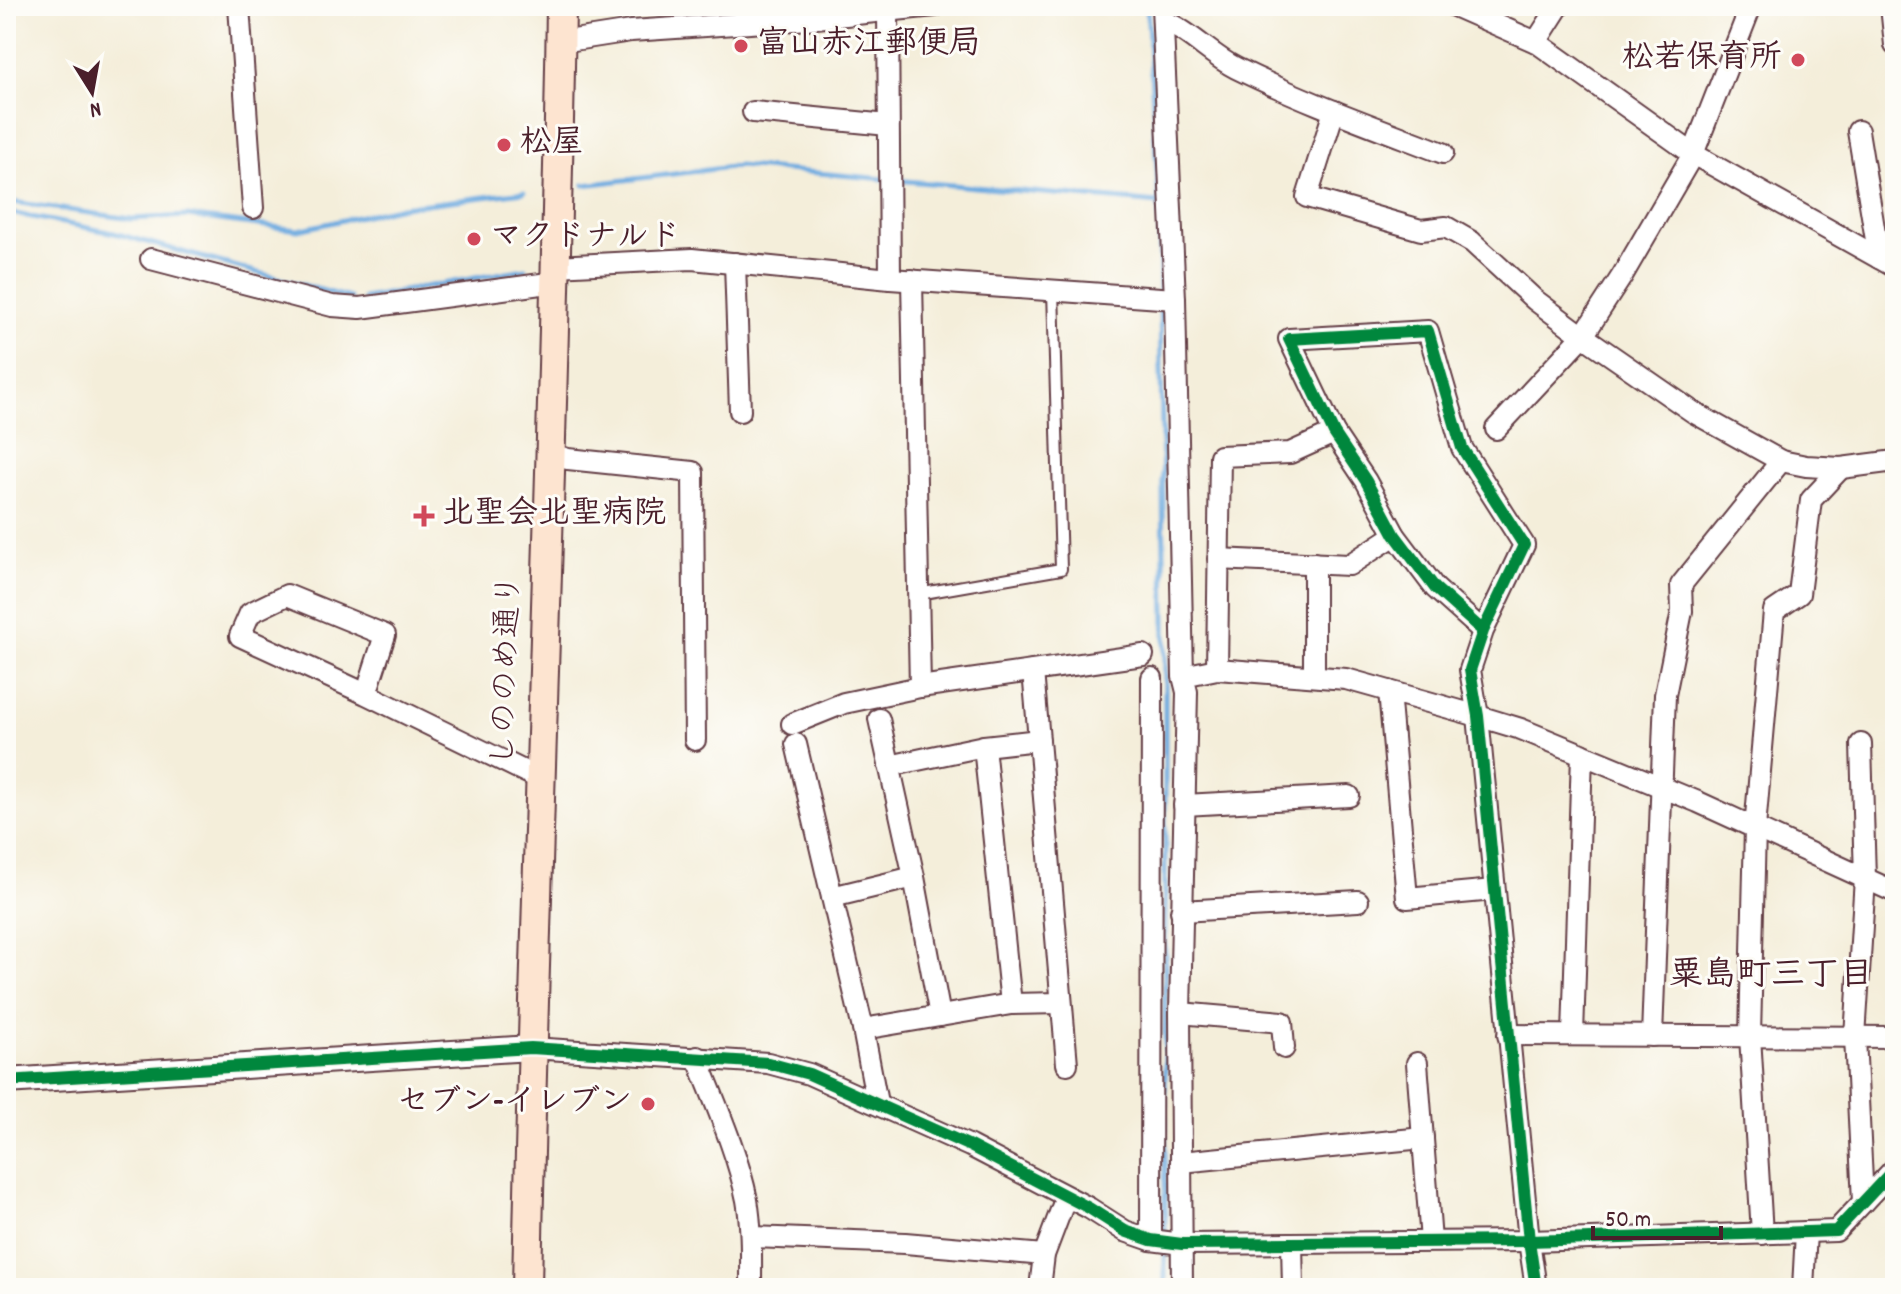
<svg xmlns="http://www.w3.org/2000/svg" width="1901" height="1294" font-family="Dekko,'Klee One',sans-serif">
<style>
.lines{fill:none;stroke-linecap:round;stroke-linejoin:round}
.stream{stroke:#6eabe0;stroke-width:5}
.service-casing{stroke:#643e45;stroke-width:14}
.minor-casing{stroke:#643e45;stroke-width:24}
.tertiary-casing{stroke:#643e45;stroke-width:28}
.secondary-casing{stroke:#643e45;stroke-width:32}
.service{stroke:#fff;stroke-width:10}
.minor{stroke:#fff;stroke-width:20}
.tertiary{stroke:#fff;stroke-width:24}
.secondary{stroke:#fde4d0;stroke-width:28}
.cycleway-casing{stroke:#fdfcf7;stroke-width:17}
.cycleway{stroke:#00873e;stroke-width:12}
.poi-dot{fill:#d1495b;stroke:#fdfcf7;stroke-width:3}
.labels{text-anchor:middle;dominant-baseline:central;stroke-width:6;stroke-linejoin:round;paint-order:stroke}
.poi-label{font-size:32px;font-weight:bold;fill:#4a1f2b;stroke:#fdfcf7;text-anchor:start}
.street-label{font-size:32px;fill:#4a1f2b;stroke:#fdfcf7}
.neighbourhood-label{font-size:34px;font-weight:bold;fill:#4a1f2b;stroke:#fdfcf7}
</style>
<rect width="100%" height="100%" fill="#fdfcf7"/>
<filter id="ink" filterUnits="userSpaceOnUse"><feTurbulence type="fractalNoise" baseFrequency=".0125" numOctaves="2"/><feDisplacementMap in="SourceGraphic" scale="16" xChannelSelector="R" yChannelSelector="G"/><feConvolveMatrix kernelMatrix="1 2 1 2 8 2 1 2 1" color-interpolation-filters="sRGB"/></filter>
<filter id="wash" filterUnits="userSpaceOnUse"><feTurbulence type="fractalNoise" baseFrequency=".006" numOctaves="4" result="noise"/><feDisplacementMap in="SourceGraphic" scale="32" xChannelSelector="R" yChannelSelector="G"/><feGaussianBlur stdDeviation="1.8" result="paint"/><feColorMatrix in="noise" values="0 0 0 0 0 0 0 0 0 0 0 0 0 0 0 0 0 1.4 0 .05"/><feComposite in="paint" operator="in"/></filter>
<g filter="url(#wash)">
<rect width="100%" height="100%" fill="#f4eeda"/>
<g class="lines">
<!-- stream -->
<g class="stream">
<path d="M1147 6 1159 203 1160 293"/>
<path d="M895 180 1159 203"/>
<path d="M584 185 739 166 885 179"/>
<path d="M6 201 131 219 187 216 298 230 402 207 524 192"/>
<path d="M6 212 114 233 350 298"/>
<path d="M364 298 525 269"/>
<path d="M1160 303 1165 619V1237"/>
<path d="M1165 1247V1288"/>
</g>
</g>
</g>
<g filter="url(#ink)">
<g class="lines">
<!-- service casing -->
<g class="service-casing">
<path id="service" d="M918 594 1061 569 1053 290"/>
</g>
<!-- minor casing -->
<g class="minor-casing">
<g id="minor">
<path d="M239 6 253 208"/>
<path d="M1162 6 1175 299 1183 676"/>
<path d="M1454 6 1536 42 1693 154 1895 267"/>
<path d="M1891 6 1895 45"/>
<path d="M888 10 890 279"/>
<path d="M1163 21C1190 31 1210 55 1236 68 1303 101 1373 126 1443 153"/>
<path d="M561 42 631 31 796 20 935 6"/>
<path d="M1536 42 1559 6"/>
<path d="M1334 111 1307 197 1421 230 1446 227 1472 242 1535 300 1583 336 1693 412 1781 461 1806 466 1841 468 1895 461"/>
<path d="M753 112 888 125"/>
<path d="M1858 131 1879 258"/>
<path d="M151 259 332 306 360 308 556 282"/>
<path d="M735 263 740 411"/>
<path d="M556 266 692 259 890 279 1175 299"/>
<path d="M912 280 920 687"/>
<path d="M1496 429 1583 336 1622 276 1693 154 1751 6"/>
<path d="M550 454 568 459 693 472 695 740"/>
<path d="M1218 559 1349 565 1395 535"/>
<path d="M1314 563V676"/>
<path d="M1483 631 1435 588 1395 535 1366 481 1334 433 1289 339 1428 331 1462 448 1524 545 1483 631 1470 670 1478 716 1529 1241 1536 1288"/>
<path d="M1217 669 1220 456 1290 453 1334 433"/>
<path d="M1033 671 1067 1064"/>
<path d="M1389 691 1407 898 1494 890"/>
<path d="M366 694 240 636 250 613 287 595 385 635 366 694 540 779"/>
<path d="M879 719 914 877 940 1016"/>
<path d="M792 724 844 703 920 687 1143 655"/>
<path d="M796 744 863 1029 877 1103"/>
<path d="M1861 744 1865 878 1855 1037 1863 1202"/>
<path d="M984 746 1011 1004"/>
<path d="M889 766 984 746 1039 740"/>
<path d="M1184 805 1349 796"/>
<path d="M832 897 914 877"/>
<path d="M1181 911 1358 901"/>
<path d="M1180 1013 1282 1022 1284 1048"/>
<path d="M863 1029 1011 1004 1061 1003"/>
<path d="M1508 1035 1895 1037"/>
<path d="M1573 1035 1582 754"/>
<path d="M1652 1036 1665 695 1682 611 1681 585 1781 461"/>
<path d="M531 1048 768 1063 809 1074 970 1146 1089 1208 1125 1231 1151 1240 1182 1244 1529 1241 1836 1231 1895 1168"/>
<path d="M697 1057C715 1103 737 1151 747 1200 752 1229 751 1258 751 1288"/>
<path d="M1417 1063 1431 1241"/>
<path d="M1181 1162 1423 1138"/>
<path d="M1762 1234 1750 1036 1755 828 1774 611 1799 594 1811 500 1841 468"/>
<path d="M751 1237 905 1243 1044 1255"/>
<path d="M1151 1240 1152 678"/>
<path d="M1292 1243 1293 1288"/>
<path d="M1040 1288 1044 1255 1066 1197"/>
<path d="M1182 1288 1180 1013 1187 692 1183 676 1217 669 1346 679 1478 716 1521 729 1698 802 1895 892"/>
<path d="M1803 1288 1806 1232"/>
</g>
</g>
<!-- tertiary casing -->
<g class="tertiary-casing">
<path id="tertiary" d="M6 1081 531 1048"/>
</g>
<!-- secondary casing -->
<g class="secondary-casing">
<path id="secondary" d="M527 1288C535 861 555 433 561 6"/>
</g>
<!-- service -->
<use href="#service" class="service"/>
<!-- minor -->
<use href="#minor" class="minor"/>
<!-- tertiary -->
<use href="#tertiary" class="tertiary"/>
<!-- secondary -->
<use href="#secondary" class="secondary"/>
<!-- cycleway casing -->
<g class="cycleway-casing">
<g id="cycleway">
<path d="M1483 631 1435 588 1395 535 1366 481 1334 433 1289 339 1428 331 1462 448 1524 545 1483 631 1470 670 1478 716 1529 1241 1536 1288"/>
<path d="M6 1081 531 1048 768 1063 809 1074 970 1146 1089 1208 1125 1231 1151 1240 1182 1244 1529 1241 1836 1231 1895 1168"/>
</g>
</g>
<!-- cycleway -->
<use href="#cycleway" class="cycleway"/>
</g>
</g>
<!-- markers -->
<g class="poi-dot">
<circle cx="741" cy="46" r="8"/>
<circle cx="1798" cy="60" r="8"/>
<circle cx="504" cy="145" r="8"/>
<circle cx="474" cy="239" r="8"/>
<path d="M420 504h8v8h8v8h-8v8h-8v-8h-8v-8h8z"/>
<circle cx="648" cy="1104" r="8"/>
</g>
<g class="labels">
<!-- poi labels -->
<g class="poi-label">
<text x="757" y="46">富山赤江郵便局</text>
<text x="1782" y="60" text-anchor="end">松若保育所</text>
<text x="520" y="145">松屋</text>
<text x="490" y="239">マクドナルド</text>
<text x="442" y="516">北聖会北聖病院</text>
<text x="632" y="1104" text-anchor="end">セブン-イレブン</text>
</g>
<!-- street labels -->
<g class="street-label">
<text transform="translate(509 670) rotate(-88)">しののめ通り</text>
</g>
<!-- neighbourhood labels -->
<g class="neighbourhood-label">
<text x="1771" y="977">粟島町三丁目</text>
</g>
</g>
<!-- margin -->
<rect width="1901" height="1294" fill="none" stroke="#fdfcf7" stroke-width="32"/>
<!-- north arrow -->
<g transform="translate(92 92) rotate(169)" stroke="#fdfcf7" stroke-width="6" paint-order="stroke">
<path d="M0-6L14 30L0 20L-14 30Z" fill="#4a1f2b"/>
<text y="-12" font-size="22" font-weight="bold" text-anchor="middle" fill="#4a1f2b">N</text>
</g>
<!-- scale -->
<path d="M1593 1226v12h128v-12" fill="none" stroke="#4a1f2b" stroke-width="4"/>
<text x="1605" y="1226" font-size="24" fill="#4a1f2b" stroke="#fdfcf7" stroke-width="6" paint-order="stroke">50 m</text>
</svg>
